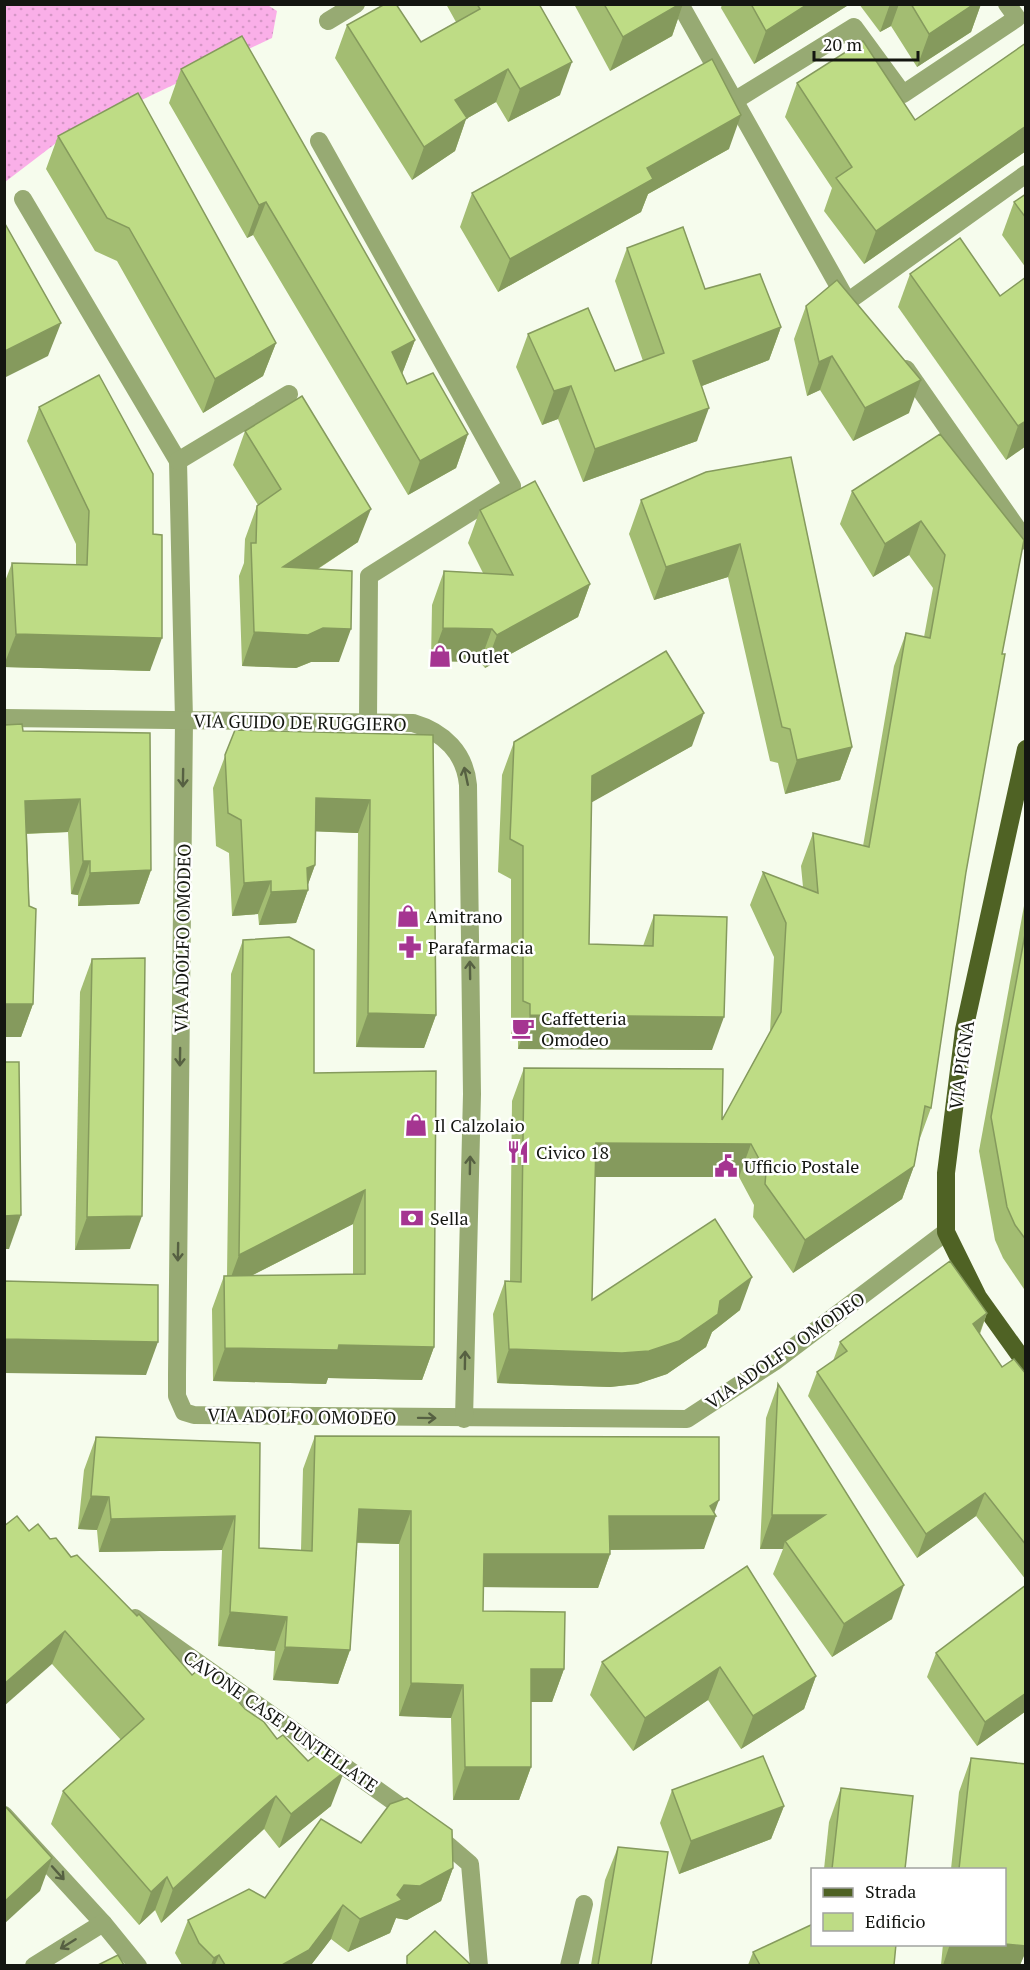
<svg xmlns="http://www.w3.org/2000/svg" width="1030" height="1970" font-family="'PT Serif',serif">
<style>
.grass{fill:url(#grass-dots)}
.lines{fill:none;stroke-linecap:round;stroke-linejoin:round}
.minor{stroke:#97aa73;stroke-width:18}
.major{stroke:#4f6224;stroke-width:18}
.wall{fill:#a3bd72;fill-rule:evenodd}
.shaded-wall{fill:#859a5d}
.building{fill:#bedc85;stroke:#859a5d;stroke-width:1.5}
.oneway{stroke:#566042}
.labels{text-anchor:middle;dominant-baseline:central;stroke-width:5;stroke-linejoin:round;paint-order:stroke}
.poi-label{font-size:18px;fill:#141611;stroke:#fff;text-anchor:start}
.street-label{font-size:18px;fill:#141611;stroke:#fff}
</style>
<defs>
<pattern id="grass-dots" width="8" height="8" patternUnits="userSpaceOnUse" patternTransform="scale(1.5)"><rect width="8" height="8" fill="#faafe8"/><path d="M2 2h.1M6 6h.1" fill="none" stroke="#d596c6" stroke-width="1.8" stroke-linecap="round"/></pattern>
</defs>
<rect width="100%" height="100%" fill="#f6fced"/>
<!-- grass -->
<path class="grass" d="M266 4 277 11 272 38 64 137 5 182V5Z"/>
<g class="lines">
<!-- minor -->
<g class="minor">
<path d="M680 4 847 301"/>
<path d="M328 21 356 4"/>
<path d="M734 101 854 27 903 94 1017 18 1007 4"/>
<path d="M319 141 512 486 369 576 368 721"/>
<path d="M23 199 178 461 184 720 177 1375V1396L184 1412 194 1415 687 1419 774 1362 946 1232"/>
<path d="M847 302 1026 174"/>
<path d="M906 369 1026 541"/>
<path d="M178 461 289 394"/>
<path d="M4 718 413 723C444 732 465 753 468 785L472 1094 464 1419"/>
<path d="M135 1618 414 1816"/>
<path d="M4 1815 103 1923 138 1966"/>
<path d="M435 1834 470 1864 479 1966"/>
<path d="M34 1966 103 1923"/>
<path d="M569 1966 584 1904"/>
</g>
<!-- major -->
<path class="major" d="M1026 749 964 1030 946 1173V1232L978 1297 1026 1364"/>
</g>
<!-- wall -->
<g class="wall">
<path d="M446 4H539L560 95 508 122 496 102 466 119 455 151 412 180 335 58 347 25 421 42 456 22Z"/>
<path d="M574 4H683L672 36 610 71Z"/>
<path d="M722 4H850L754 64 721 8Z"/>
<path d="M859 4H981L971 32 917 67 891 26 880 32Z"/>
<path d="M1026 43V151L864 264 824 211 832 188 785 117 797 83 915 120Z"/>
<path d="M181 69 415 340 402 374 407 384 468 434 456 468 408 495 253 235 247 238 169 103Z"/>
<path d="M58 136 276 343 263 376 203 413 117 261 95 251 46 169Z"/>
<path d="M729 149 648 194 641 212 498 292 460 227 472 193Z"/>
<path d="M1026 194V268L1002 235 1014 202Z"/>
<path d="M627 248 705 289 781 327 769 360 702 386 697 441 583 482 558 419 542 425 516 367 528 334 615 371 643 361 615 281Z"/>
<path d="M910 274 1000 296 1026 446 1006 460 898 307Z"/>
<path d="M806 306 909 413 853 441 820 390 807 396 794 339Z"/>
<path d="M99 375 150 671 4 667V584L12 563 76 565V544L27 441 39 407Z"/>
<path d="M245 431 358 542 318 569 339 662H311L296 668 242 666 239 576 244 563 245 539 257 506 258 505 233 465Z"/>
<path d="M940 434 1002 654 966 872 931 1108 919 1141 914 1166 902 1199 793 1273 753 1217 754 1205 739 1177H595L592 1300 740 1310 712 1332 706 1347 667 1374 637 1384 610 1387 497 1383 493 1314 505 1281H510L512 1101 524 1068 722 1120 770 1032 774 957 750 905 763 872 803 887 801 866 813 833 863 846 894 666 906 633 924 637 933 588 909 555 873 577 840 524 852 491Z"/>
<path d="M706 472 852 747 840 780 785 794 778 763 770 761 728 577 654 600 629 534 641 500Z"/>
<path d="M480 510 590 584 578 617 485 668 480 662 431 661 432 605 444 571 483 573 468 543Z"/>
<path d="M235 730 433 735 436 1015 424 1048 356 1047 358 833 315 831V865L308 884V890L296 923 259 925 258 914 232 916 229 853 216 846 213 788Z"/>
<path d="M23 731 151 870 139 904 78 906V895L71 894 68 832 27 834 33 1004 21 1037Z"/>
<path d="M514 742 692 746 591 802 589 944 643 946 654 915 712 1050 518 1049V1037L511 1035V879L498 872 502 775Z"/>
<path d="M1026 895V1292L1003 1258 995 1240 979 1151Z"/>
<path d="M243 940 314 1073 434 1347 422 1380 328 1378 326 1384 213 1381 212 1309 224 1276H227L231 974ZM353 1224V1275L251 1276Z"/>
<path d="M92 959 130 1249 75 1250 80 992Z"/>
<path d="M987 1313 980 1334 1002 1367 1026 1374V1580L976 1516 917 1558 808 1396 817 1372 833 1361 840 1342Z"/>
<path d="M778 1384 892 1619 832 1657 773 1574 783 1549H760L766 1418Z"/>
<path d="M315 1436 714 1513 704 1549 610 1550V1554L598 1588 483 1587V1611L564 1669 552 1702H531V1767L519 1800H453L451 1718 399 1716V1544L357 1543 350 1650 338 1684 273 1680 275 1651 218 1646 222 1550 99 1552 97 1530 78 1529 84 1470 96 1437 260 1443 259 1548 301 1550 303 1469Z"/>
<path d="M29 1531 50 1539 71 1557 192 1675 245 1709 277 1739 331 1806 279 1848 264 1829 161 1923 155 1910 139 1925 51 1824 63 1791 121 1740 52 1664Z"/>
<path d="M747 1566 816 1676 804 1709 741 1749 708 1700 633 1751 590 1695 602 1662Z"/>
<path d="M1026 1585V1711L977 1746 927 1677 936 1653Z"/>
<path d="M971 1758 1026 1764V1951L1020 1965H941L943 1944H1005V1869H951L959 1792Z"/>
<path d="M841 1788 905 1869H824L829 1822Z"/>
<path d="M672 1790 784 1806 771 1839 679 1874 660 1823Z"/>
<path d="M361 1843 453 1868 441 1901 407 1920 396 1918 390 1933 348 1952 331 1939 311 1965H182L175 1953 188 1920 265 1898Z"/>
<path d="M618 1847 651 1965H591L605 1880Z"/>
<path d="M753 1952 894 1965H748Z"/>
</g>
<!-- shaded-wall -->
<g class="shaded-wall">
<path d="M680 4H683L672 36 610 71 623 37Z"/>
<path d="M808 4H850L754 64 766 31Z"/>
<path d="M890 4H899L891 26 880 32Z"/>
<path d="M974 4H981L971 32 917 67 929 34Z"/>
<path d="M572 62 560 95 508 122 520 89Z"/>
<path d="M508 69 496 102 466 119 455 151 412 180 424 147 455 100Z"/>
<path d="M741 115 729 149 648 194 641 212 498 292 510 259 647 168Z"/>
<path d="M1026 126V151L864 264 876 231Z"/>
<path d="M266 202 253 235 247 238 259 205Z"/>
<path d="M61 323 48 356 4 378 5 351Z"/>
<path d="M781 327 769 360 681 394 693 361Z"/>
<path d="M415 340 402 374 392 352Z"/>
<path d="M276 343 263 376 203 413 215 379Z"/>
<path d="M832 356 820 390 807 396 819 362Z"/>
<path d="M921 380 909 413 853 441 865 408Z"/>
<path d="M571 386 558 419 542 425 554 391Z"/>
<path d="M709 408 697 441 583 482 595 449Z"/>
<path d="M1026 421V446L1006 460 1018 426Z"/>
<path d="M468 434 456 468 408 495 420 461Z"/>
<path d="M371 509 358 542 270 600 283 567Z"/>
<path d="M921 521 909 555 873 577 885 544Z"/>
<path d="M740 544 728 577 654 600 666 567Z"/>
<path d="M590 584 578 617 485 668 497 635Z"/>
<path d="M323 628 351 629 339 662H311L296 668 242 666 254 632Z"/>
<path d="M443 628 492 629 480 662 431 661Z"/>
<path d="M16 634 162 638 150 671 4 667V665Z"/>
<path d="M704 713 692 746 580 809 592 776Z"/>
<path d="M852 747 840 780 785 794 797 760Z"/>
<path d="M316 798 370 800 358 833 304 831Z"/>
<path d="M80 799 68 832 13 834 25 801Z"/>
<path d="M83 861H90L78 895 71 894Z"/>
<path d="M315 865 306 890H308L296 923 259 925 271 892 307 868Z"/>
<path d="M151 870 139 904 78 906 90 873Z"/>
<path d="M271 881 258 914 232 916 244 883Z"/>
<path d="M4 1004H33L21 1037H4Z"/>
<path d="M368 1013 436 1015 424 1048 356 1047Z"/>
<path d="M530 1015 724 1017 712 1050 518 1049Z"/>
<path d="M596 1143 751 1144 739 1177H584Z"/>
<path d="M914 1166 902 1199 793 1273 805 1240Z"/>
<path d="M365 1190 353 1224 227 1288 239 1255Z"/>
<path d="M21 1215 9 1249H4V1216Z"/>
<path d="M142 1216 130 1249 75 1250 87 1217Z"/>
<path d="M752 1277 740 1310 712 1332 706 1347 667 1374 637 1384 610 1387 497 1383 509 1349 720 1301Z"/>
<path d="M987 1313 978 1337 973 1324Z"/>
<path d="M4 1339 158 1342 146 1375 4 1373Z"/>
<path d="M339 1345 434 1347 422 1380 328 1378 326 1384 213 1381 225 1348Z"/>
<path d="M985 1493 976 1516 917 1558 926 1534Z"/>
<path d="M91 1496 109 1497 97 1530 78 1529Z"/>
<path d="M719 1500 713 1516H716L704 1549 597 1550 609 1516 710 1506Z"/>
<path d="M359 1509 411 1511 399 1544 347 1542Z"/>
<path d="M772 1515H825L785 1541 783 1549H760Z"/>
<path d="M235 1516 222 1550 99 1552 111 1519Z"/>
<path d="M484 1554H610L598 1588 471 1587Z"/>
<path d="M904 1585 892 1619 832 1657 844 1624Z"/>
<path d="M230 1612 287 1617 275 1651 218 1646Z"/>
<path d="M65 1631 52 1664 4 1706V1684Z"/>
<path d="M285 1647 350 1650 338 1684 273 1680Z"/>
<path d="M720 1667 708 1700 633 1751 645 1718Z"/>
<path d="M531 1669H564L552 1702H519Z"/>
<path d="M816 1676 804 1709 741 1749 753 1716Z"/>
<path d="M411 1683 463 1685 451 1718 399 1716Z"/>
<path d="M1026 1693V1711L977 1746 985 1722Z"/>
<path d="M465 1767H531L519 1800H453Z"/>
<path d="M344 1772 331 1806 279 1848 291 1814Z"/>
<path d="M276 1796 264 1829 161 1923 173 1889Z"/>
<path d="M784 1806 771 1839 679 1874 691 1841Z"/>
<path d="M52 1858 40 1891 4 1924V1902Z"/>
<path d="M453 1868 441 1901 407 1920 396 1918 390 1933 348 1952 360 1919 397 1895 404 1885Z"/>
<path d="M167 1877 155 1910 139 1925 151 1892Z"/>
<path d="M343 1905 331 1939 311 1965H282Z"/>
<path d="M950 1944H1005L1026 1946V1951L1020 1965H943Z"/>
<path d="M219 1955 215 1965H211L214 1958Z"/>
</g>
<!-- building -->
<g class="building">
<path d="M385 4H396L421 42 480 9 477 4H539L572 62 520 89 508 69 455 100 467 118 424 147 347 25Z"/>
<path d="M604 4H680L623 37Z"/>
<path d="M751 4H808L766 31Z"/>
<path d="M911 4H974L929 34Z"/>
<path d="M242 36 415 340 392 352 407 384 433 373 468 434 420 461 266 202 259 205 181 69Z"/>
<path d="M863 41 915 120 1026 43V126L876 231 836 178 852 167 797 83Z"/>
<path d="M712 59 741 115 647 168 653 179 510 259 472 193Z"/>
<path d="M138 93 276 343 215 379 129 228 107 218 58 136Z"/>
<path d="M1026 194V218L1014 202Z"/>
<path d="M4 222 61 323 5 351 4 349Z"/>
<path d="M683 227 705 289 760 274 781 327 693 361 709 408 595 449 571 386 554 391 528 334 588 308 615 371 664 353 627 248Z"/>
<path d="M960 238 1000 296 1026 277V421L1018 426 910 274Z"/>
<path d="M837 280 921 380 865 408 832 356 819 362 806 306Z"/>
<path d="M99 375 153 474V534L162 535V638L16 634 12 563 87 565 89 511 39 407Z"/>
<path d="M302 396 371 509 283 567 352 571 351 629 323 628 308 635 254 632 251 543H256L257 506 281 489 245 431Z"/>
<path d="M940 434 1024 540 1002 654H1005L966 872 931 1108 925 1106 914 1166 805 1240 765 1184 766 1172 751 1144 596 1143 592 1300 715 1219 752 1277 720 1301 718 1314 679 1341 649 1351 622 1353 509 1349 505 1281 521 1282 524 1068 723 1069 722 1120 781 1012 786 923 763 872 818 893 813 833 869 847 906 633 930 638 945 555 921 521 885 544 852 491Z"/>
<path d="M791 457 852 747 797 760 790 729 782 727 740 544 666 567 641 500 706 472Z"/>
<path d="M535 481 590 584 497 635 492 629 443 628 444 571 513 575 480 510Z"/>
<path d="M666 651 704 713 592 776 589 944 653 946 654 915 727 917 724 1017 530 1015V1004L523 1001V846L510 839 514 742Z"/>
<path d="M22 724 23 731 150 733 151 870 90 873V861H83L80 799 25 801 29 906 36 909 33 1004H4V725Z"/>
<path d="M235 730 433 735 436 1015 368 1013 370 800 316 798 315 865 307 868 308 890 271 892V881L244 883 241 820 228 813 225 755Z"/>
<path d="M1026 929V1240L1015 1225 1007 1207 991 1117Z"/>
<path d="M289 937 314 950V1073L436 1071 434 1347 339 1345 338 1350 225 1348 224 1276 365 1274V1190L239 1255 243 940Z"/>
<path d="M145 958 142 1216 87 1217 92 959Z"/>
<path d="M4 1062H19L21 1215 4 1216Z"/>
<path d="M950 1261 987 1313 973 1324 1002 1367 1014 1359 1026 1374V1545L985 1493 926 1534 817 1372 847 1351 840 1342Z"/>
<path d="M4 1281 158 1285V1342L4 1339Z"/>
<path d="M778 1384 904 1585 844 1624 785 1541 825 1515H772Z"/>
<path d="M315 1436 719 1437V1500L710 1506 716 1516H609L610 1554H484L483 1611 565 1612 564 1669H531V1767H465L463 1685 411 1683V1511L359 1509 350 1650 285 1647 287 1617 230 1612 235 1516 111 1519 109 1497 91 1496 96 1437 260 1443 259 1548 312 1551Z"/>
<path d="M17 1516 29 1531 38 1524 50 1539 56 1538 71 1557 77 1555 137 1616 139 1614 192 1675 205 1664 245 1709 264 1722 277 1739 283 1735 308 1761 324 1749 344 1772 291 1814 276 1796 173 1889 167 1877 151 1892 63 1791 144 1719 65 1631 4 1684V1526Z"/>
<path d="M747 1566 816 1676 753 1716 720 1667 645 1718 602 1662Z"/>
<path d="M1026 1585V1693L985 1722 936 1653Z"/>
<path d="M763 1756 784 1806 691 1841 672 1790Z"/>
<path d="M971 1758 1026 1764V1946L1005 1944V1869H959Z"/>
<path d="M841 1788 913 1796 905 1869H832Z"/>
<path d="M407 1798 452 1830 453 1868 420 1886 404 1885 397 1895 402 1900 360 1919 343 1905 309 1950 282 1965H225L219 1955 214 1958 199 1943 188 1920 249 1889 265 1898 321 1819 361 1843 390 1804Z"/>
<path d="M4 1805 52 1858 4 1902Z"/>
<path d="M618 1847 668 1852 651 1965H598Z"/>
<path d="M813 1924V1944H896L894 1965H760L753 1952Z"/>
<path d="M435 1931 470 1964 468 1965H407V1956Z"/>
<path d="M118 1955 124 1965H98Z"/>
</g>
<!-- one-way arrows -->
<defs><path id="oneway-shaft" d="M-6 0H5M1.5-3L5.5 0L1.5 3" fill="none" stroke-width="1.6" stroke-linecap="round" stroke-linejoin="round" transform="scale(1.5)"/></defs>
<g class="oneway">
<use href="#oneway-shaft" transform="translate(466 776) rotate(-102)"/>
<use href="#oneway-shaft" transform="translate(183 778) rotate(91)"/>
<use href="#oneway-shaft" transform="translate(470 970) rotate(-91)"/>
<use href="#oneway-shaft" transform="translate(180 1057) rotate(91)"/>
<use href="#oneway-shaft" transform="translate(470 1165) rotate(-89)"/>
<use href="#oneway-shaft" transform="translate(178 1252) rotate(91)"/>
<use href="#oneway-shaft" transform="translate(465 1360) rotate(-89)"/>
<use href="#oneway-shaft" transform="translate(427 1418) rotate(1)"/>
<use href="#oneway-shaft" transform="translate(58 1873) rotate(48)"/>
<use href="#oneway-shaft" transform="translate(68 1944) rotate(148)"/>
</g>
<!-- icons -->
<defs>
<g id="shop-bare" transform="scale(1.8)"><path d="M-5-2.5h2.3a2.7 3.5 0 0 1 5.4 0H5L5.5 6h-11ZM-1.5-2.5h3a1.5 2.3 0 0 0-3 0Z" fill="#a53591" stroke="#fff" stroke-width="2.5" paint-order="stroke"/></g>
<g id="pharmacy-bare" transform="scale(1.8)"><path d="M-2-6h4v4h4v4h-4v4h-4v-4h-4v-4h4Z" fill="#a53591" stroke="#fff" stroke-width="2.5" paint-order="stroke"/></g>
<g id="cafe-bare" transform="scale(1.8)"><path d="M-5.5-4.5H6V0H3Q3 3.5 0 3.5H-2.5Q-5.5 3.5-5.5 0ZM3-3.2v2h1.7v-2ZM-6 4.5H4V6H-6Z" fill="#a53591" stroke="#fff" stroke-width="2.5" paint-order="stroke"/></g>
<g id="restaurant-bare" transform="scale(1.8)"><path d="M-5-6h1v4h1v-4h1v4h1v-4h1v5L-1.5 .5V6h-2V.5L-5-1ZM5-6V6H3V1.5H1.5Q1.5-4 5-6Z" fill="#a53591" stroke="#fff" stroke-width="2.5" paint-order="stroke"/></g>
<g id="civic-bare" transform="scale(1.8)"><path d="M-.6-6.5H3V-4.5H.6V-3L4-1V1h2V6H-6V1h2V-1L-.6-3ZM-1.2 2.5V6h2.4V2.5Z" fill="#a53591" stroke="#fff" stroke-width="2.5" paint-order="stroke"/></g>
<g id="bank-bare" transform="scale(1.8)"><path d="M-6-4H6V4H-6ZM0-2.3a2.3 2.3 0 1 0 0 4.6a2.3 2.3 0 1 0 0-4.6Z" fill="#a53591" stroke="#fff" stroke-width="2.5" paint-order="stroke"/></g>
</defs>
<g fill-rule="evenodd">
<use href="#shop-bare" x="440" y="656"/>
<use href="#shop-bare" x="408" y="916"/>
<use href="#pharmacy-bare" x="410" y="947"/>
<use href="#cafe-bare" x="523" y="1028"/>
<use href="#shop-bare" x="416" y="1125"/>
<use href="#restaurant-bare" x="518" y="1152"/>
<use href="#civic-bare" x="726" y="1166"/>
<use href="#bank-bare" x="412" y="1218"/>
</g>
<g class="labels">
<!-- poi labels -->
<g class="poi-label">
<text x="458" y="656">Outlet</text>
<text x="426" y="916">Amitrano</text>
<text x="428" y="947">Parafarmacia</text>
<text x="541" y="1018">Caffetteria<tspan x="541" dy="21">Omodeo</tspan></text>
<text x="434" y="1125">Il Calzolaio</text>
<text x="536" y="1152">Civico 18</text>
<text x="744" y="1166">Ufficio Postale</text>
<text x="430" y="1218">Sella</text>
</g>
<!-- street labels -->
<g class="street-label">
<text transform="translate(300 722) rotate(1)">VIA GUIDO DE RUGGIERO</text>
<text transform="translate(182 938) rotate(-89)">VIA ADOLFO OMODEO</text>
<text transform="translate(961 1065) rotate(-82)">VIA PIGNA</text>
<text transform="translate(785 1350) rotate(-35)">VIA ADOLFO OMODEO</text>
<text transform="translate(302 1416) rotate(1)">VIA ADOLFO OMODEO</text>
<text transform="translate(281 1721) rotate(35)">CAVONE CASE PUNTELLATE</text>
</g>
</g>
<!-- border -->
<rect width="1030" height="1970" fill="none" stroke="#141611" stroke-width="12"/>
<!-- legend -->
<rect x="811" y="1868" width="195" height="78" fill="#ffffff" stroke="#a1a2a0" stroke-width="1.5"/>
<rect x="823" y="1888" width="30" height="9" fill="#4f6224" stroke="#a1a2a0" stroke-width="1.5"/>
<text x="865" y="1898" font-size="18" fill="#141611">Strada</text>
<rect x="823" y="1913" width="30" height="18" fill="#bedc85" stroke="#a1a2a0" stroke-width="1.5"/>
<text x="865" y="1928" font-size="18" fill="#141611">Edificio</text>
<!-- scale -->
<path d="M814 51v9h104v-9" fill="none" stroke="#141611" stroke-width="3"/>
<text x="823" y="51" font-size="18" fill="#141611" stroke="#ffffff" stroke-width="4.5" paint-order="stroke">20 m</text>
</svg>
